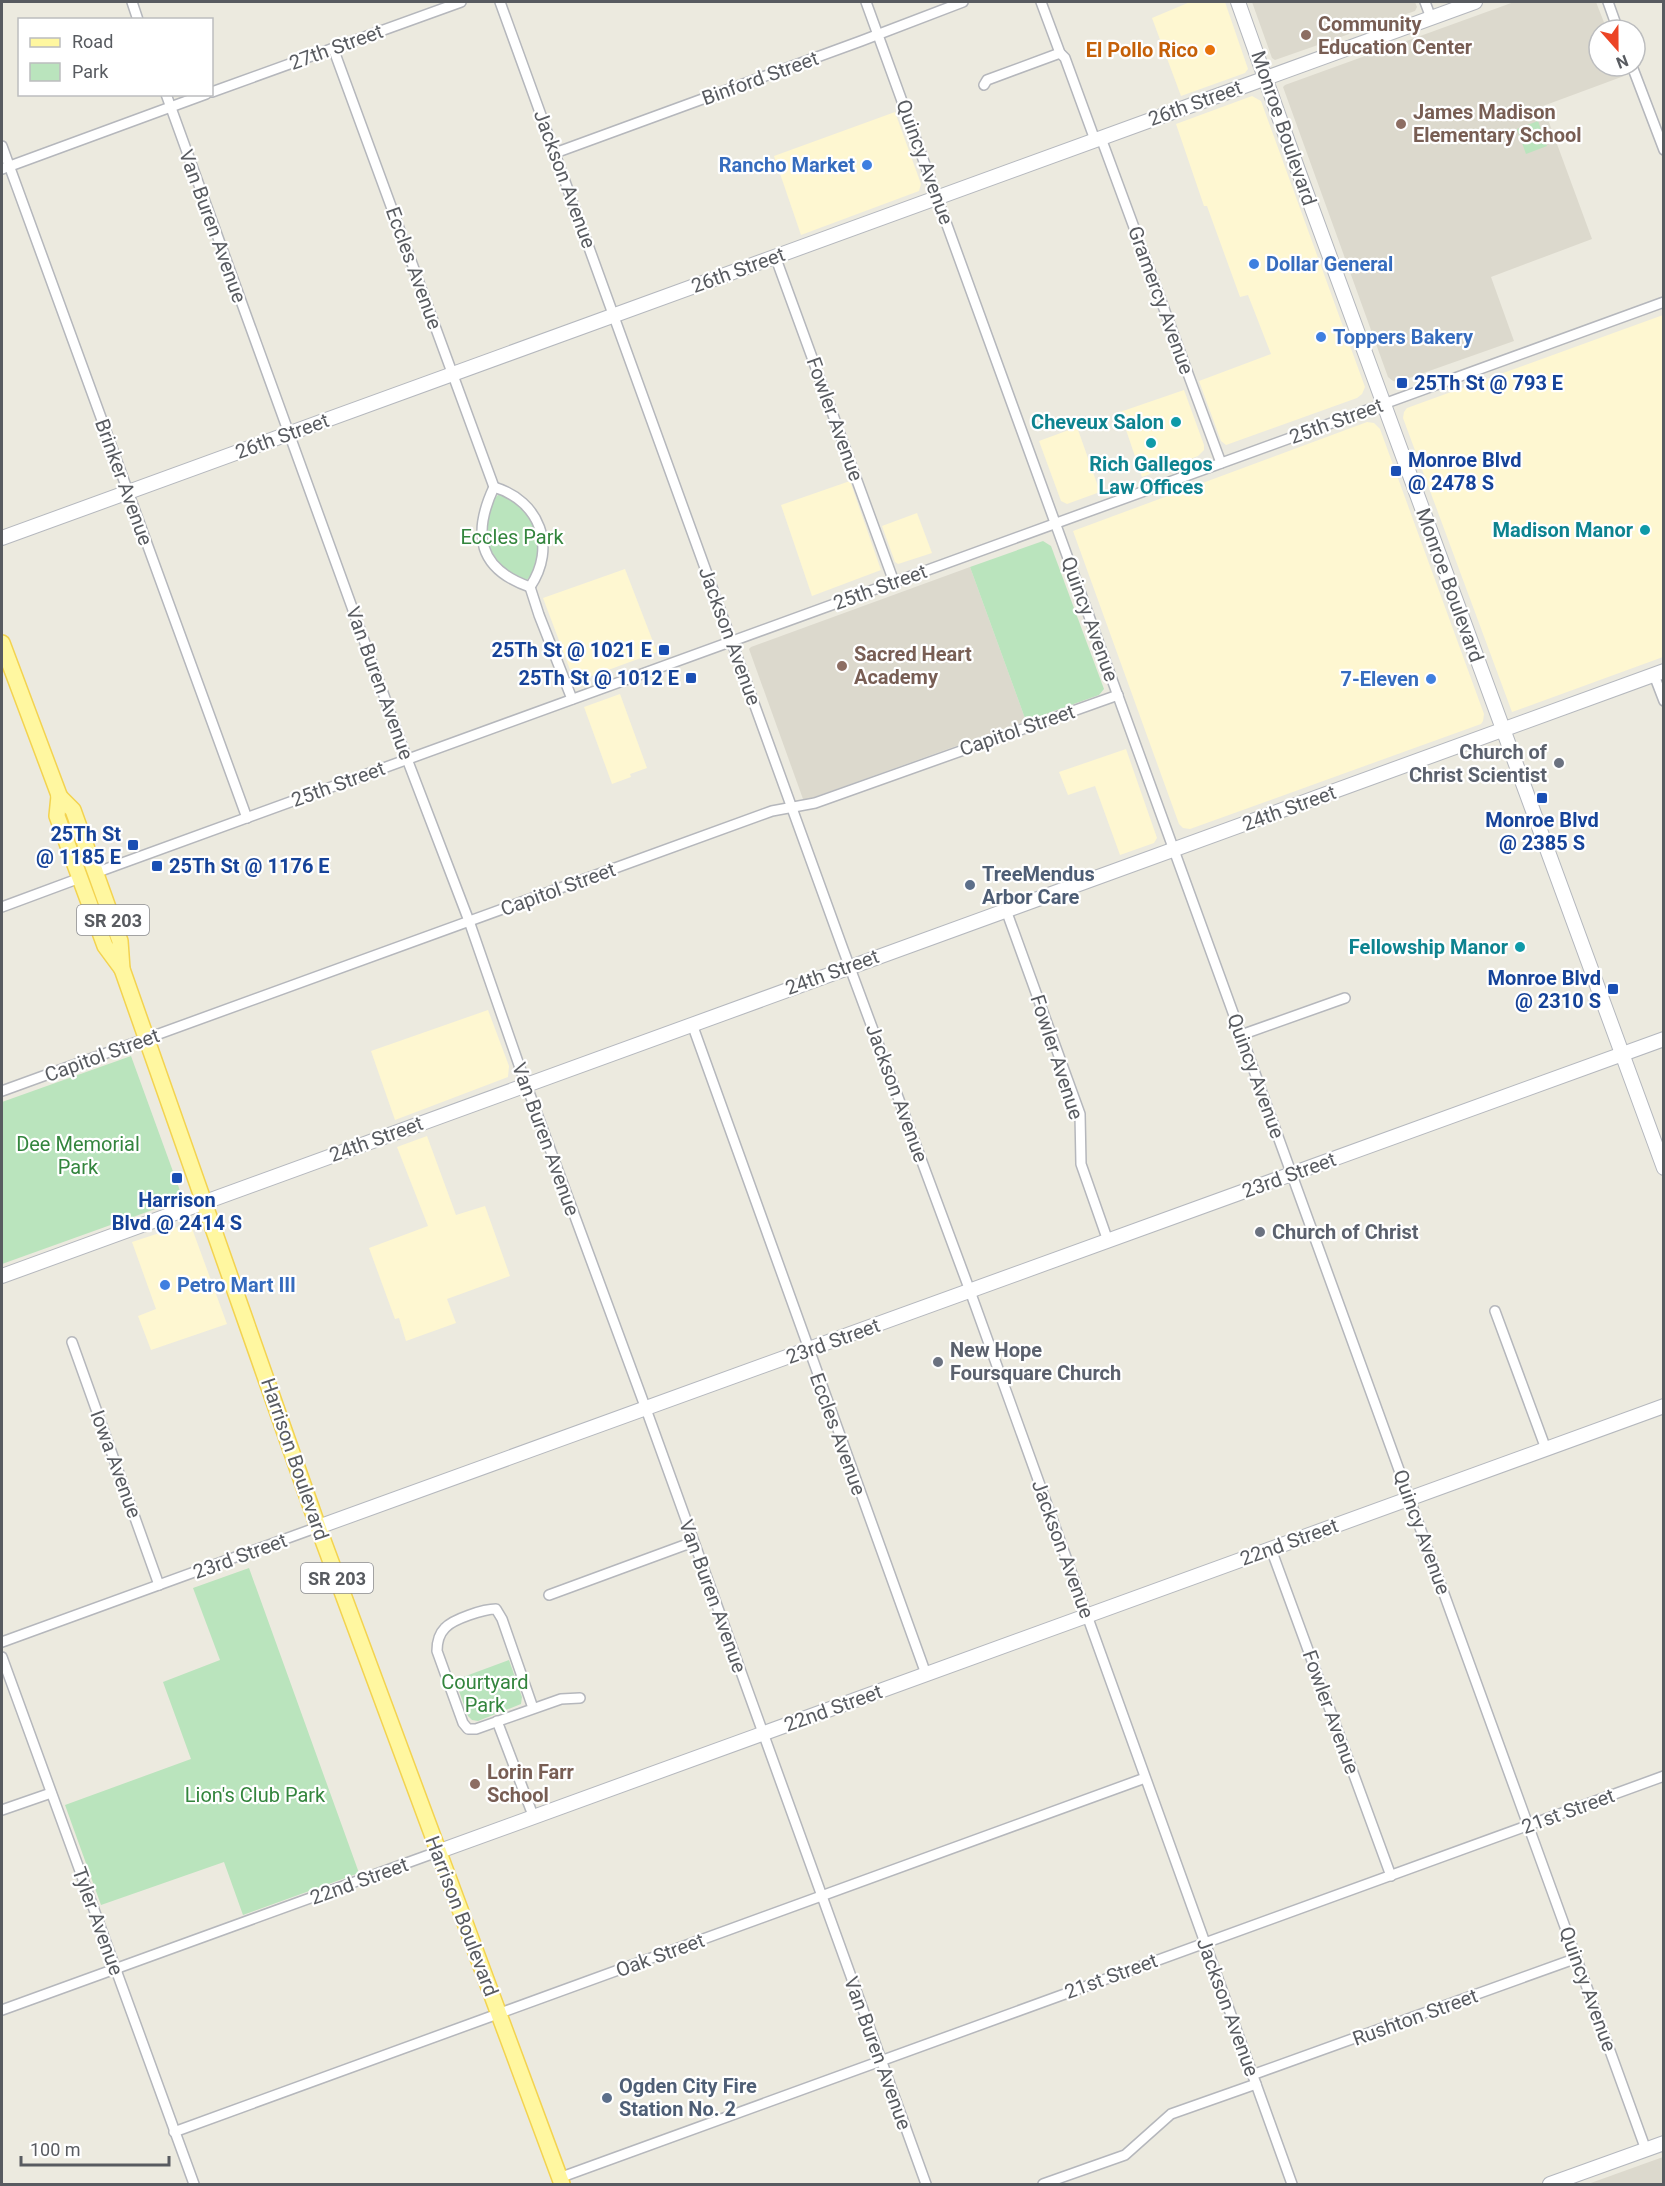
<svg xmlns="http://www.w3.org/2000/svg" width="1665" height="2186" font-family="Roboto,sans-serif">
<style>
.commercial{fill:#fef7d1}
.education{fill:#dcd9cd}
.green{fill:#bae4bd}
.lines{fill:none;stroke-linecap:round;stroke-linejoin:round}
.street-casing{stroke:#b5b7bc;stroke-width:12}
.secondary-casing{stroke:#b5b8be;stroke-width:16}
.primary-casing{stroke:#f3d350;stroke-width:18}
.street{stroke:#fff;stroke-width:9}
.secondary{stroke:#fff;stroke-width:14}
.primary{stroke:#fff7a0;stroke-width:15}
.education-dot{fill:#8d6e63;stroke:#fff;stroke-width:2}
.food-dot{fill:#e8710a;stroke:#fff;stroke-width:2}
.shop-dot{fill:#3f7fe0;stroke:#fff;stroke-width:2}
.transit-dot{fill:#1a4fb4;stroke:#fff;stroke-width:2}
.culture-dot{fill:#0f9aa8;stroke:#fff;stroke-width:2}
.worship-dot{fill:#6b7280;stroke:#fff;stroke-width:2}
.service-dot{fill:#5c6f8a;stroke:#fff;stroke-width:2}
.labels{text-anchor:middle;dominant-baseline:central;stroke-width:4.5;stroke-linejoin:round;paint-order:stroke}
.shield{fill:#fff;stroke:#8a8c90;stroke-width:1.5}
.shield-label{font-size:18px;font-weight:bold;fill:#585b60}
.education-label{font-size:20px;font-weight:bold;fill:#785e54;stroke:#fff;text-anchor:start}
.street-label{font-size:20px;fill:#585b60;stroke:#fff}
.food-label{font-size:20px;font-weight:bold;fill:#c56008;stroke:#fff;text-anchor:end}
.shop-label{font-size:20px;font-weight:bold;fill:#366cbe;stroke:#fff;text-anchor:start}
.transit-label{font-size:20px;font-weight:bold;fill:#164399;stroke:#fff;text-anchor:end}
.culture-label{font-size:20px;font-weight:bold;fill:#0d838f;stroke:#fff;text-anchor:end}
.park-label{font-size:20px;fill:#33853d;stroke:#fff}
.worship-label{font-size:20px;font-weight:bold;fill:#5b616d;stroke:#fff;text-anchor:start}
.service-label{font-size:20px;font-weight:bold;fill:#4e5e75;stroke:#fff;text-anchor:start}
</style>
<rect width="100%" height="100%" fill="#eceadf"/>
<!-- commercial -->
<g class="commercial">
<path d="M1190 2H1225L1248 69 1245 73 1181 96 1152 18Z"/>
<path d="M1252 96 1261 101 1365 387 1362 394 1357 398 1226 445 1221 441 1199 381 1271 354 1248 295 1240 297 1207 206H1204L1176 124Z"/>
<path d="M895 112 921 184 919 191 801 235 774 156Z"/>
<path d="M1663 315V657L1512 712 1403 418 1404 412 1407 408Z"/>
<path d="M1184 390 1204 445V450L1198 456 1142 477 1120 412Z"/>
<path d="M1367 422 1374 423 1380 429 1484 714 1483 721 1481 724 1190 829 1183 828 1179 824 1073 531Z"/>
<path d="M1077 427 1100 492 1067 504 1061 501 1039 441Z"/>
<path d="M850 481 881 570 812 596 781 505Z"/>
<path d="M917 513 932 553 898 564 895 562 882 526Z"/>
<path d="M625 569 657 652 581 680 576 679 572 675 543 598Z"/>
<path d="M620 694 647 768 630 774 631 777 612 784 584 707Z"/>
<path d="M1126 749 1157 838 1154 843 1120 855 1095 786 1068 795 1059 772Z"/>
<path d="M488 1010 509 1066 508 1077 395 1120 371 1051Z"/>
<path d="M427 1136 456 1215 485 1206 510 1276 447 1299 456 1323 406 1341 399 1318 395 1319 369 1248 428 1226 397 1147Z"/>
<path d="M190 1223 227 1324 151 1350 138 1316 156 1309 132 1242Z"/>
</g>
<!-- education -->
<g class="education">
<path d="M1252 2H1415L1417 7 1415 11 1275 60 1272 58Z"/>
<path d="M1514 2H1596L1607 30H1599V66H1620L1624 76 1543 106 1592 239 1491 277 1514 341 1398 382 1393 381 1388 377 1283 87 1285 85Z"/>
<path d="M970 567 1026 721 806 800 803 799 749 649 751 647Z"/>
<path d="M1663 2157V2184H1588Z"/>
</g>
<!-- green -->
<g class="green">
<path d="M1538 121 1547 146 1526 154 1517 129Z"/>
<path d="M499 494C526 497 545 539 538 564 536 570 531 575 527 580 492 574 470 520 499 494Z"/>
<path d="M1043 541 1051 546 1104 689 1099 695 1026 721 970 567Z"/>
<path d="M131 1056 183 1199 2 1264V1102Z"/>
<path d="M249 1568 359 1873 243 1915 224 1862 101 1905 65 1805 191 1759 163 1682 220 1660 193 1588Z"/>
<path d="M509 1660 522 1697 521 1704 478 1721 472 1720 468 1716 455 1680Z"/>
</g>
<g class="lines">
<!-- street casing -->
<g class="street-casing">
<g id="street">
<path d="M132 2 138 20"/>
<path d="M500 2 843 949 970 1291 1292 2184"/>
<path d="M866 2 1646 2150"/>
<path d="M1041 2 1060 53 1065 58 1095 140"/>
<path d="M1425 2 1431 18"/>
<path d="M1608 2 1618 30"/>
<path d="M333 48 494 487"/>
<path d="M1632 66 1664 150"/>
<path d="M984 85 987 80 1060 53"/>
<path d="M212 92 461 2"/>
<path d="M166 94 407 759 469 921 519 1065 646 1409 926 2184"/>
<path d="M1101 138 1221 463"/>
<path d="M2 146 247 818"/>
<path d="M555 153 861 41 963 2"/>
<path d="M2 169 206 94"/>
<path d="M775 256 894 582"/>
<path d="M494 487C540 501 557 547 530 587 478 569 472 534 494 487Z"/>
<path d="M530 587 539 615 572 699"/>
<path d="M1654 675 1664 701"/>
<path d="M95 873 1664 302"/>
<path d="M2 907 80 878"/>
<path d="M1006 910 1080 1114 1081 1164 1108 1241"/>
<path d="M692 1024 926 1674"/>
<path d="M1241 1035 1345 998"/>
<path d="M2 1091 772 811 815 803 1118 695"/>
<path d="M1495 1311 1546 1449"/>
<path d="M72 1342 159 1585"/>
<path d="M1271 1549 1391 1876"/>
<path d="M549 1595 693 1542"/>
<path d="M2 1642 318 1527"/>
<path d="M2 1657 194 2184"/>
<path d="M533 1708 502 1619 496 1609C484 1609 453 1619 445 1628 439 1634 437 1643 437 1651L463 1723 468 1729H476L561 1699 580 1698"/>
<path d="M497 1721 534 1818"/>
<path d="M2 1810 51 1793"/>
<path d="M2 2010 437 1852"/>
<path d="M1252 2075 1577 1958"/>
<path d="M174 2132 1145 1778"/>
<path d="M559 2178 1664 1776"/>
<path d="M1043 2184 1125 2155 1171 2114 1256 2084"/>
</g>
</g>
<!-- secondary casing -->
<g class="secondary-casing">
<g id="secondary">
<path d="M1238 2 1298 170 1664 1168"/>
<path d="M2 538 1475 2"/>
<path d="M2 1276 1664 671"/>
<path d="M318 1527 1664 1039"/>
<path d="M437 1852 1664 1406"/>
<path d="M1550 2184 1664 2143"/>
</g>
</g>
<!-- primary casing -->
<g class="primary-casing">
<g id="primary">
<path d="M2 643 62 803"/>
<path d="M59 796 73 810 120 941 122 969 318 1527 562 2184"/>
<path d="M59 796 57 816 105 946 122 969"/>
</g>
</g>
<!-- street -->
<use href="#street" class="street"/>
<!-- secondary -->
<use href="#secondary" class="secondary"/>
<!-- primary -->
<use href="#primary" class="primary"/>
</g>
<!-- markers -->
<g class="education-dot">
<circle cx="1306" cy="35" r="6"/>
<circle cx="1401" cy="124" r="6"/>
<circle cx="842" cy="666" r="6"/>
<circle cx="475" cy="1784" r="6"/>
</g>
<circle class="food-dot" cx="1210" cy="50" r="6"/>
<g class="shop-dot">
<circle cx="867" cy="165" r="6"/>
<circle cx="1254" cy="264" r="6"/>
<circle cx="1321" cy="337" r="6"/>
<circle cx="1431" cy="679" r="6"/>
<circle cx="165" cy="1285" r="6"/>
</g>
<g class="transit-dot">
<rect x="1396" y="377" width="12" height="12" rx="3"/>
<rect x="1390" y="465" width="12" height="12" rx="3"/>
<rect x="658" y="644" width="12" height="12" rx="3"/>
<rect x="685" y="672" width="12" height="12" rx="3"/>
<rect x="1536" y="792" width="12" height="12" rx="3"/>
<rect x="127" y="839" width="12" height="12" rx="3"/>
<rect x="151" y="860" width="12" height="12" rx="3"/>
<rect x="1607" y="983" width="12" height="12" rx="3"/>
<rect x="171" y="1172" width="12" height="12" rx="3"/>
</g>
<g class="culture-dot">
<circle cx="1176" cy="422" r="6"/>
<circle cx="1151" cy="443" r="6"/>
<circle cx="1645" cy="530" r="6"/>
<circle cx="1520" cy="947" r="6"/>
</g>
<g class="worship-dot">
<circle cx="1559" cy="763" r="6"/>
<circle cx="1260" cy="1232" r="6"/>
<circle cx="938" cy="1362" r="6"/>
</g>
<g class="service-dot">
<circle cx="970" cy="885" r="6"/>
<circle cx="607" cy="2098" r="6"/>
</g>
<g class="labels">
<!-- shield labels -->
<g class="shield">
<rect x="77" y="905" width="72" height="30" rx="4.5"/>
<rect x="301" y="1563" width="72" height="30" rx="4.5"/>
</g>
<g class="shield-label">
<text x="113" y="920">SR 203</text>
<text x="337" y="1578">SR 203</text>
</g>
<!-- education labels -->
<g class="education-label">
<text x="1318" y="24">Community<tspan x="1318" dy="23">Education Center</tspan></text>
<text x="1413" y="112">James Madison<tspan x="1413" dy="23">Elementary School</tspan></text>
<text x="854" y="654">Sacred Heart<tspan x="854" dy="23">Academy</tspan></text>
<text x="487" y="1772">Lorin Farr<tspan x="487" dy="23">School</tspan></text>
</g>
<!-- street labels -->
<g class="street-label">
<text transform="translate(336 47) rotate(-20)">27th Street</text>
<text transform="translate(760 78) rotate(-20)">Binford Street</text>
<text transform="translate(1195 103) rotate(-20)">26th Street</text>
<text transform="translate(1284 128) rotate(71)">Monroe Boulevard</text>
<text transform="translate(925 162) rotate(70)">Quincy Avenue</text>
<text transform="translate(565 179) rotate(70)">Jackson Avenue</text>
<text transform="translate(213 226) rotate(70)">Van Buren Avenue</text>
<text transform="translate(414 268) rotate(70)">Eccles Avenue</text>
<text transform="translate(738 270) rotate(-20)">26th Street</text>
<text transform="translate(1161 300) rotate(70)">Gramercy Avenue</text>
<text transform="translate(835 419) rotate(70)">Fowler Avenue</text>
<text transform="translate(1336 421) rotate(-20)">25th Street</text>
<text transform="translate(282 436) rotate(-20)">26th Street</text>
<text transform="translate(124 482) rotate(70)">Brinker Avenue</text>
<text transform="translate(1450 585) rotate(70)">Monroe Boulevard</text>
<text transform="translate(880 587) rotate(-20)">25th Street</text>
<text transform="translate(1090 619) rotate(70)">Quincy Avenue</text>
<text transform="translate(730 636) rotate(70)">Jackson Avenue</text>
<text transform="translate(380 683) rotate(70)">Van Buren Avenue</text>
<text transform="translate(1017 730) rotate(-19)">Capitol Street</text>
<text transform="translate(338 784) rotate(-20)">25th Street</text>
<text transform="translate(1289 808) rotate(-20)">24th Street</text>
<text transform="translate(558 889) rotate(-20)">Capitol Street</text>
<text transform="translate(832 972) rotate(-20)">24th Street</text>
<text transform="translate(102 1055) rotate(-20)">Capitol Street</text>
<text transform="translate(1057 1057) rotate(72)">Fowler Avenue</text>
<text transform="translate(1256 1076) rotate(70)">Quincy Avenue</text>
<text transform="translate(897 1093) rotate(70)">Jackson Avenue</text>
<text transform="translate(376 1139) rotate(-20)">24th Street</text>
<text transform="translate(546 1139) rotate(70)">Van Buren Avenue</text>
<text transform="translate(1289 1175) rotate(-20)">23rd Street</text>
<text transform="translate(833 1341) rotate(-20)">23rd Street</text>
<text transform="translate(838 1434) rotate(70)">Eccles Avenue</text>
<text transform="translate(295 1459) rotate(71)">Harrison Boulevard</text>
<text transform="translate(116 1464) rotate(70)">Iowa Avenue</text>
<text transform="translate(1422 1532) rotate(70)">Quincy Avenue</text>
<text transform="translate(1289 1542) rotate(-20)">22nd Street</text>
<text transform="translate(1063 1549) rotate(70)">Jackson Avenue</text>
<text transform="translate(240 1556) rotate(-20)">23rd Street</text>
<text transform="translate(713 1596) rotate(70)">Van Buren Avenue</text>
<text transform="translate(833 1708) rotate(-20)">22nd Street</text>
<text transform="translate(1331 1712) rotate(70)">Fowler Avenue</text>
<text transform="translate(1568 1811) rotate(-20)">21st Street</text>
<text transform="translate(359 1881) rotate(-20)">22nd Street</text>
<text transform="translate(462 1916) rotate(69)">Harrison Boulevard</text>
<text transform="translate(98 1921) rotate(70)">Tyler Avenue</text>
<text transform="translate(660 1955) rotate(-20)">Oak Street</text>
<text transform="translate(1111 1976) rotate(-20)">21st Street</text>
<text transform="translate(1588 1989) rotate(70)">Quincy Avenue</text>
<text transform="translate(1228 2007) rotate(70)">Jackson Avenue</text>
<text transform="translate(1415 2017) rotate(-20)">Rushton Street</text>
<text transform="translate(878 2053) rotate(70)">Van Buren Avenue</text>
</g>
<!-- food labels -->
<g class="food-label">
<text x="1198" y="50">El Pollo Rico</text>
</g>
<!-- shop labels -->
<g class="shop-label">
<text x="855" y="165" text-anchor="end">Rancho Market</text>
<text x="1266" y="264">Dollar General</text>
<text x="1333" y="337">Toppers Bakery</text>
<text x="1419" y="679" text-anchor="end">7-Eleven</text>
<text x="177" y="1285">Petro Mart III</text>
</g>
<!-- transit labels -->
<g class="transit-label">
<text x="1414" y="383" text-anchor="start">25Th St @ 793 E</text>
<text x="1408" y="460" text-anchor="start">Monroe Blvd<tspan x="1408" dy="23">@ 2478 S</tspan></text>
<text x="652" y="650">25Th St @ 1021 E</text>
<text x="679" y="678">25Th St @ 1012 E</text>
<text x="1542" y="820" text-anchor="middle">Monroe Blvd<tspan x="1542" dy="23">@ 2385 S</tspan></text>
<text x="121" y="834">25Th St<tspan x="121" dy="23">@ 1185 E</tspan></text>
<text x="169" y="866" text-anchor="start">25Th St @ 1176 E</text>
<text x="1601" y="978">Monroe Blvd<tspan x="1601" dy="23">@ 2310 S</tspan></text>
<text x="177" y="1200" text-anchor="middle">Harrison<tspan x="177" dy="23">Blvd @ 2414 S</tspan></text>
</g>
<!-- culture labels -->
<g class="culture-label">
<text x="1164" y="422">Cheveux Salon</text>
<text x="1151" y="464" text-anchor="middle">Rich Gallegos<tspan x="1151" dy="23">Law Offices</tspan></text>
<text x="1633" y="530">Madison Manor</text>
<text x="1508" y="947">Fellowship Manor</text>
</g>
<!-- park labels -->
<g class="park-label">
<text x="512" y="537">Eccles Park</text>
<text x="78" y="1144">Dee Memorial<tspan x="78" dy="23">Park</tspan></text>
<text x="485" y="1682">Courtyard<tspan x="485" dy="23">Park</tspan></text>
<text x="255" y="1795">Lion's Club Park</text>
</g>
<!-- worship labels -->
<g class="worship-label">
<text x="1547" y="752" text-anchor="end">Church of<tspan x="1547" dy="23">Christ Scientist</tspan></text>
<text x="1272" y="1232">Church of Christ</text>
<text x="950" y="1350">New Hope<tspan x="950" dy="23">Foursquare Church</tspan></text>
</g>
<!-- service labels -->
<g class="service-label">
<text x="982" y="874">TreeMendus<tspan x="982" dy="23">Arbor Care</tspan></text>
<text x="619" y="2086">Ogden City Fire<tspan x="619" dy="23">Station No. 2</tspan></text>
</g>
</g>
<!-- border -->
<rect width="1665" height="2186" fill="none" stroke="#585b60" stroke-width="6"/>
<!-- legend -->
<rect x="18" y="18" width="195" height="78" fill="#ffffff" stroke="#bcbdbf" stroke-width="1.5"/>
<rect x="30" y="38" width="30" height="9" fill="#fff7a0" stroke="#bcbdbf" stroke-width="1.5"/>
<text x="72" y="48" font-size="18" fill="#585b60">Road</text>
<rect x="30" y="63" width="30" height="18" fill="#bae4bd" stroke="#bcbdbf" stroke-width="1.5"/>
<text x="72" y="78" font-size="18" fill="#585b60">Park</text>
<!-- north arrow -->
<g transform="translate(1617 48) rotate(159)"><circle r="28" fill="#ffffff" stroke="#bcbdbf" stroke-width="1.5"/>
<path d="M0-4.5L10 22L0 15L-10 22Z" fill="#ec4425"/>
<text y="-9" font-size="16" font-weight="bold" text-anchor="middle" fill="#585b60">N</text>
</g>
<!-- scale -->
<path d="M21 2156v9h148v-9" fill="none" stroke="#585b60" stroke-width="3"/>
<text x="30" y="2156" font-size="18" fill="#585b60" stroke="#ffffff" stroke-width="4.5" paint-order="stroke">100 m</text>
</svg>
